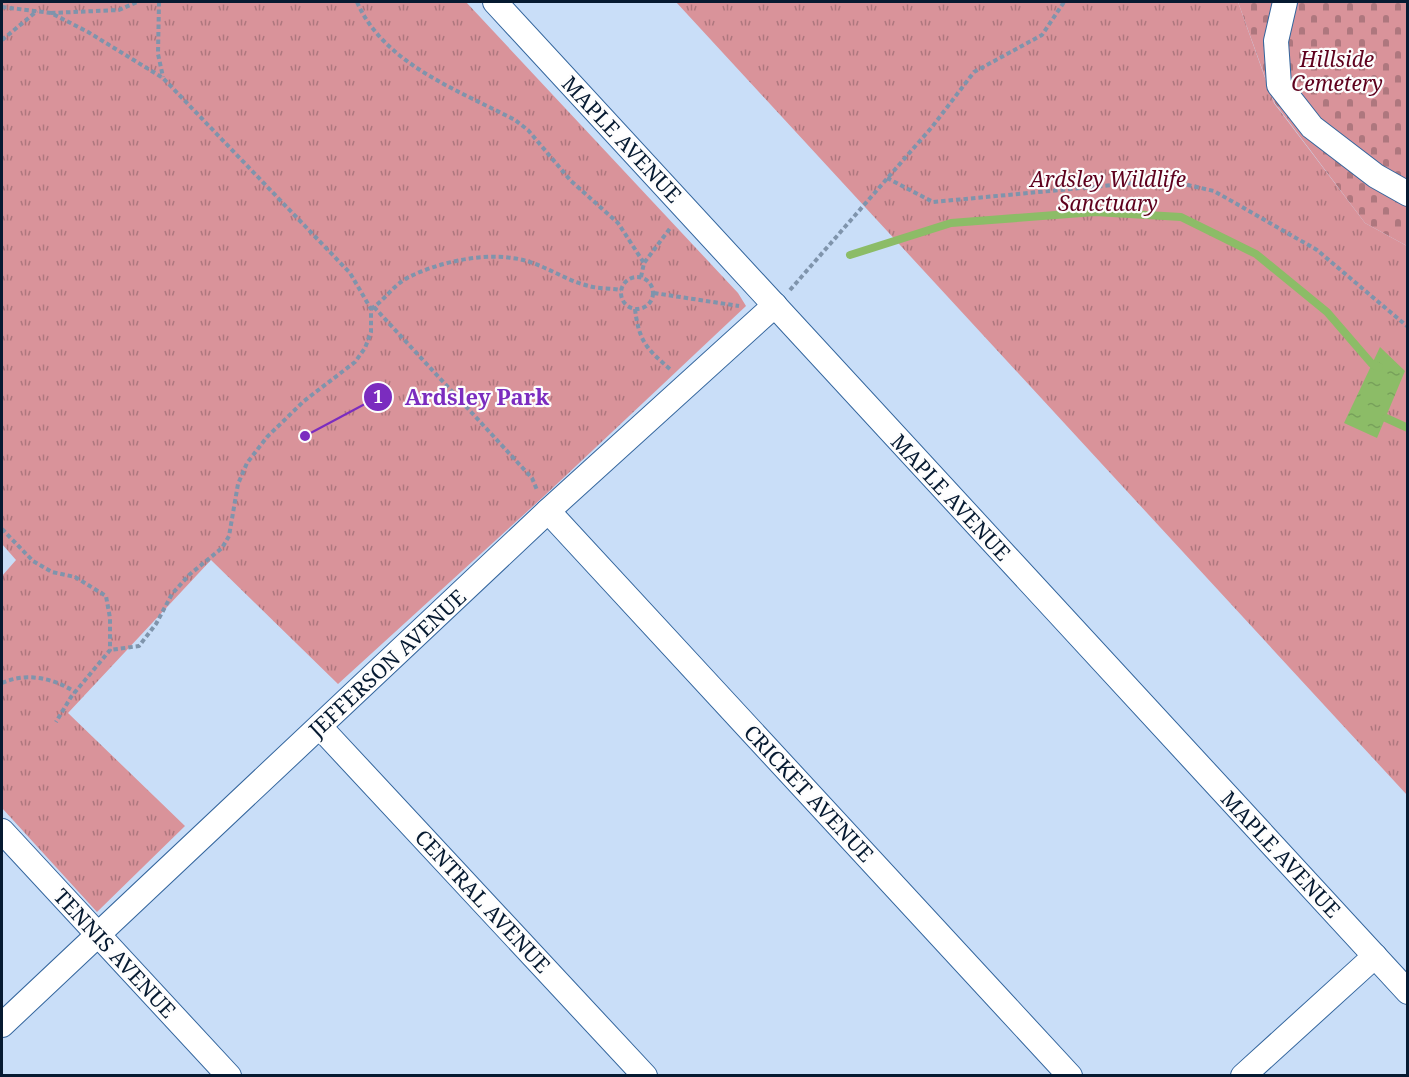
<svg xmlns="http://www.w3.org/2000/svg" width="1409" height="1077" font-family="'Noto Serif',serif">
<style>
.cemetery{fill:url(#cemetery-stones)}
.park{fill:url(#park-tufts)}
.water{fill:url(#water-ripples)}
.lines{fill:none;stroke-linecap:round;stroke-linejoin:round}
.stream{stroke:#8cbc67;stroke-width:8}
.minor-casing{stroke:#33659d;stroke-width:26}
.path{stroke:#7f94ac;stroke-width:4;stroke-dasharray:4.5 3;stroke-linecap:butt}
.minor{stroke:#fff;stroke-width:24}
.labels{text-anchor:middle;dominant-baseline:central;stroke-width:4.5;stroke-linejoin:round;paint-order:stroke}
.park-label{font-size:21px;font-style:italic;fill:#5e001d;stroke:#fdfdfd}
.street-label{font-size:21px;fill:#061a31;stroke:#fdfdfd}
.leader{fill:none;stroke:#7b2cbf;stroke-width:2}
.callout-dot{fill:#7b2cbf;stroke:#fdfdfd;stroke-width:2}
.mark-label{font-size:18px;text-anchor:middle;font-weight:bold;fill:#fff}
.callout-label{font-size:22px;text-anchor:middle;font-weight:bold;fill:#7b2cbf;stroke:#fdfdfd;stroke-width:4.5;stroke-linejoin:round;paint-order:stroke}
</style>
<defs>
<pattern id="cemetery-stones" width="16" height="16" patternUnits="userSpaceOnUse" patternTransform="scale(1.5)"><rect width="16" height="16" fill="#d9939a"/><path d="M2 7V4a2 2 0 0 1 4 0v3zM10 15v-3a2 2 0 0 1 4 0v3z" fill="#ae777e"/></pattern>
<pattern id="park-tufts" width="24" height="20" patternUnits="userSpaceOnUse" patternTransform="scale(1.5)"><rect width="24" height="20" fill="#d9939a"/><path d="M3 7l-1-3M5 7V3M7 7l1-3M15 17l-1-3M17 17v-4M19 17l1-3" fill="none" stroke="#ae777e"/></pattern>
<pattern id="water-ripples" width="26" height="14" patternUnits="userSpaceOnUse" patternTransform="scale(1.5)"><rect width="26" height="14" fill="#8cbc67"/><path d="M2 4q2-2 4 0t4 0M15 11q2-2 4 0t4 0" fill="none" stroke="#77a15a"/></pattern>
</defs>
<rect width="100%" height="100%" fill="#c9def8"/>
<!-- cemetery -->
<path class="cemetery" d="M1238 2H1407V246L1365 223 1274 102Z"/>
<!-- park -->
<g class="park">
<path d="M2 2H466L738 293 746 306 542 498 338 684 211 560 68 713 185 826 97 912 2 808V576L16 560 2 544Z"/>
<path d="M676 2H1238L1274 103 1365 223 1407 246V795Z"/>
</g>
<!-- water -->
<path class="water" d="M1380 347 1405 371 1377 438 1344 423Z"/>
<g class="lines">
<!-- stream -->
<g class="stream">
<path d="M850 255 951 223 1095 212 1181 217 1256 254 1327 312 1372 364 1379 367"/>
<path d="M1386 418 1408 428"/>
</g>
<!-- minor casing -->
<g class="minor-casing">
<g id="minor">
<path d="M495 2 1408 992"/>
<path d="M1285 2 1276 41 1279 85 1312 127 1376 176 1408 194"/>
<path d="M548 511 1070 1076"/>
<path d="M320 727 645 1076"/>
<path d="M2 831 229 1076"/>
<path d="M2 1025 548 511 775 305"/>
<path d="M1243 1076 1375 956"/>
</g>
</g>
<!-- path -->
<g class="path">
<path d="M159 2 158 54 163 77"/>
<path d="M357 2C384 64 458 90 515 120L528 130 571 181 618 223 644 263"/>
<path d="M2 7 51 13 88 32 163 78 350 273 371 309V332L365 348 355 362 304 401 267 437 247 463 238 484 229 536 222 548 189 575 172 594 156 624 139 646 110 650"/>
<path d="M51 13 119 10 137 2"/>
<path d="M2 40 37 11"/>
<path d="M887 178 933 202 1166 180 1214 191 1317 250 1408 327"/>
<circle cx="637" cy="293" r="16"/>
<path d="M641 277 644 263 671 227"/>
<path d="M790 290 932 127 974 72 1042 35 1064 2"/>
<path d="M654 293 739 306"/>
<path d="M374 307 532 478 537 490"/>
<path d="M371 309C385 300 393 285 409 277 437 263 480 253 512 258 540 261 563 280 589 286 599 289 611 288 621 290"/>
<path d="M635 309C639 342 647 349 671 370"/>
<path d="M2 529 33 561 52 572 75 577 106 596 110 618V650L71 697 56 722"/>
<path d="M2 683C27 672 53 678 75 692"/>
</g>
<!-- minor -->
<use href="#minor" class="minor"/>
</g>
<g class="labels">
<!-- park labels -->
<g class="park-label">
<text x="1337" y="59">Hillside<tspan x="1337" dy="24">Cemetery</tspan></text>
<text x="1108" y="179">Ardsley Wildlife<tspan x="1108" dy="24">Sanctuary</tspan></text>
</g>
<!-- street labels -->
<g class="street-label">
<text transform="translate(622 139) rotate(47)">MAPLE AVENUE</text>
<text transform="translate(951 497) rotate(47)">MAPLE AVENUE</text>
<text transform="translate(387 663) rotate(-43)">JEFFERSON AVENUE</text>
<text transform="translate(809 793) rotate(47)">CRICKET AVENUE</text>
<text transform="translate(1281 854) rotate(47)">MAPLE AVENUE</text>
<text transform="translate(483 901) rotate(47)">CENTRAL AVENUE</text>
<text transform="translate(115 953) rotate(47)">TENNIS AVENUE</text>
</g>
</g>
<!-- callouts -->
<path class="leader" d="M305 436L378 397"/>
<g class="callout-dot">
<circle cx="305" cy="436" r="6"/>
<circle cx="378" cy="397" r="15"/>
</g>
<g class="mark-label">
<text x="378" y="403">1</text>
</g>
<g class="callout-label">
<text x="477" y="405">Ardsley Park</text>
</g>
<!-- border -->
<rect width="1409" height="1077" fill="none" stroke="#061a31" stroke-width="6"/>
</svg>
